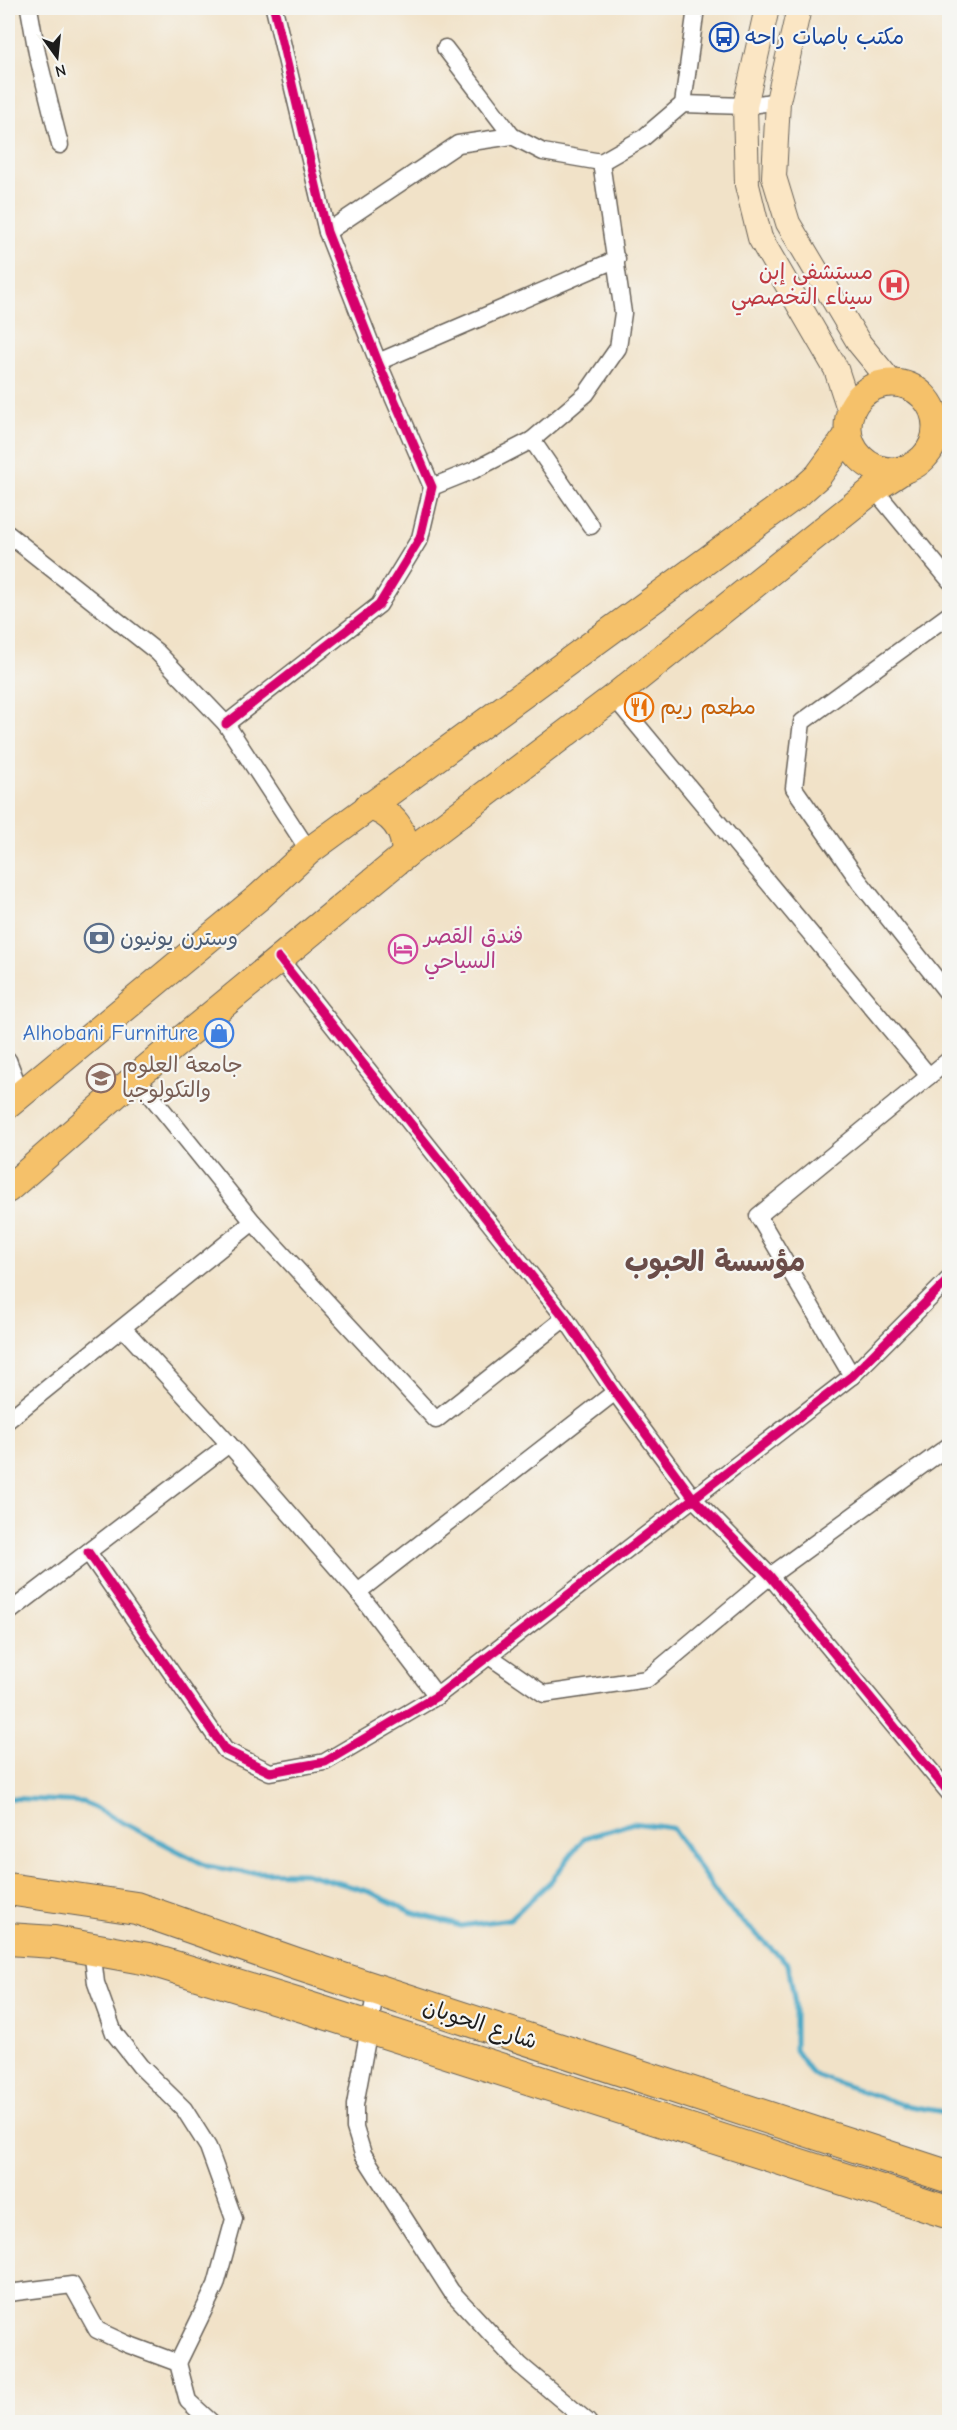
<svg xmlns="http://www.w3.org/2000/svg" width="957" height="2430" font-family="'Comic Neue','Playpen Sans Arabic',sans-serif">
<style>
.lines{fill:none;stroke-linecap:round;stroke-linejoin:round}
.stream{stroke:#47a7c6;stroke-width:5}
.street-casing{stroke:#676158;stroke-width:19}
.secondary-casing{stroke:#676158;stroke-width:26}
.primary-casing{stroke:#676158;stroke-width:29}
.highway-casing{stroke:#676158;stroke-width:34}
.street{stroke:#fff;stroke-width:16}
.secondary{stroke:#fbe6c4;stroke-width:24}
.primary{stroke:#f5c16b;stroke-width:27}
.highway{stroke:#f5c16b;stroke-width:32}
.cycleway-casing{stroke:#f6f6f2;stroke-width:13}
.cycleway{stroke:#d6006c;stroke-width:9}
.labels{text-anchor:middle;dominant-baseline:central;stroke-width:4.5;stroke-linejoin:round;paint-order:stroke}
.transit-label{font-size:22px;fill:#164399;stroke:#f6f6f2;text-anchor:start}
.health-label{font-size:22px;fill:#be3a42;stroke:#f6f6f2;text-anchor:end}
.food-label{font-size:22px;fill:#c56008;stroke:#f6f6f2;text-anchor:start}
.hotel-label{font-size:22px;fill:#b23c85;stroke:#f6f6f2;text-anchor:start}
.service-label{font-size:22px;fill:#4e5e75;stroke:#f6f6f2;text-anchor:start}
.shop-label{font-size:22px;fill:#366cbe;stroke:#f6f6f2;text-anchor:end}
.education-label{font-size:22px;fill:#785e54;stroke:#f6f6f2;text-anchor:start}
.street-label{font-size:22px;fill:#1c1c1c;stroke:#f6f6f2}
.district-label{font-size:28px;font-weight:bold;fill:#6b4d49;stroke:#f6f6f2}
</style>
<rect width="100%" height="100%" fill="#f6f6f2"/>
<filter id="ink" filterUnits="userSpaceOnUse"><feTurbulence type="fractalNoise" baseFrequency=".0167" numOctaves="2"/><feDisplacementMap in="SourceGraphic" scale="12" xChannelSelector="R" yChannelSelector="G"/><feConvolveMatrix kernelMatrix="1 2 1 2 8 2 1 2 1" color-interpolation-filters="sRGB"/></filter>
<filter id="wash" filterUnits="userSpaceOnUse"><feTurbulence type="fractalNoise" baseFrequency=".008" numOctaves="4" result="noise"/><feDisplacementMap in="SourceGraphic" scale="24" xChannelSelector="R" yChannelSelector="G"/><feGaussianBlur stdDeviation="1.35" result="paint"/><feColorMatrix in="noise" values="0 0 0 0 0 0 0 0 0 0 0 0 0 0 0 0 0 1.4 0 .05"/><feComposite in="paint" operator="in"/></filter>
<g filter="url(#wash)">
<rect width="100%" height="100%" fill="#f1e2c8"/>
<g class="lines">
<!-- stream -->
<path class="stream" d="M8 1798 83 1802 207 1866 243 1872 305 1873 370 1892 411 1912 461 1926 510 1919 551 1881 584 1838 633 1823 672 1828 724 1904 788 1964 795 2004V2050L812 2074 903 2105 950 2113"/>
</g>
</g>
<g filter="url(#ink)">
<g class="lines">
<!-- street casing -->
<g class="street-casing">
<g id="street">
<path d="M29 8 37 53 60 145"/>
<path d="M445 48 512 136"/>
<path d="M683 104 745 106 778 101"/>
<path d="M327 232 458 144 512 136 543 152 601 162 643 138 683 104 696 8"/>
<path d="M378 362 617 259"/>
<path d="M532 440 591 526"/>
<path d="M432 487 474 470 532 440 586 394 618 348 623 313 601 162"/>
<path d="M874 489 950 581"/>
<path d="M8 534 157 652 226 724 309 851"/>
<path d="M950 614 802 722 794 788 859 881 950 996"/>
<path d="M614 697 929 1076"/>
<path d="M226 724 379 605 420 538 432 487 378 362 327 232 274 8"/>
<path d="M279 958 565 1318 615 1392 693 1498 770 1576 950 1794"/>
<path d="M8 1060 21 1094"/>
<path d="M136 1077 253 1222 436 1420 565 1318"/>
<path d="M123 1328 229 1444 358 1592 437 1696"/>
<path d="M852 1376 758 1216 950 1059"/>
<path d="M8 1420 253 1222"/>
<path d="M88 1552 225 1750 270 1772 325 1762 437 1696 852 1376 950 1278"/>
<path d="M358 1592 615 1392"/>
<path d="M8 1613 229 1444"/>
<path d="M489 1656 544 1694 647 1679 770 1576 950 1445"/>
<path d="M92 1949 96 1983 114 2033 140 2066 184 2109 208 2147 234 2219 216 2285 178 2363"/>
<path d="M376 1990 355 2105V2128L363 2154 451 2291 520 2365 588 2422"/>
<path d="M8 2293 72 2285 97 2330 127 2344 178 2363 188 2401 211 2422"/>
</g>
</g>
<!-- secondary casing -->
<g class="secondary-casing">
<g id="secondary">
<path d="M767 8 745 106 747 185 760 238 836 369 850 412"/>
<path d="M799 8 778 101 774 177 788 223 859 343 891 382"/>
</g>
</g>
<!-- primary casing -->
<g class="primary-casing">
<g id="primary">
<circle cx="892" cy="427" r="44"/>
<path d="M368 806C393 813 406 830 405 855"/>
<path d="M8 1105 259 897 309 851 799 493 818 476 848 435"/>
<path d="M8 1189 136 1077 405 855 614 697 874 489 905 469"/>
</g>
</g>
<!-- highway casing -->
<g class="highway-casing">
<g id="highway">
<path d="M8 1889 136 1908 297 1964 950 2177"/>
<path d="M8 1939 54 1942 148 1959 306 2007 950 2213"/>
</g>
</g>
<!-- street -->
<use href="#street" class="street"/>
<!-- secondary -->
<use href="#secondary" class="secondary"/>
<!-- primary -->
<use href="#primary" class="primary"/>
<!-- highway -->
<use href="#highway" class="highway"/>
<!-- cycleway casing -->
<g class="cycleway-casing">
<g id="cycleway">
<path d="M226 724 379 605 420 538 432 487 378 362 327 232 274 8"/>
<path d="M279 958 565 1318 615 1392 693 1498 770 1576 950 1794"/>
<path d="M88 1552 225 1750 270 1772 325 1762 437 1696 852 1376 950 1278"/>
</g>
</g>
<!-- cycleway -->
<use href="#cycleway" class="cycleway"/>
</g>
</g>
<!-- icons -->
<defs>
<g id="bus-ring" transform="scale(1.5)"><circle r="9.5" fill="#f6f6f2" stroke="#1a4fb4" stroke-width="1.5"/><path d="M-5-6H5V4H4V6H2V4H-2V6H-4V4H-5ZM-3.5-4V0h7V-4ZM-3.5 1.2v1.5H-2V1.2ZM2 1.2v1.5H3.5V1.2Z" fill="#1a4fb4"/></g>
<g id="hospital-ring" transform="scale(1.5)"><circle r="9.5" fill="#f6f6f2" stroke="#e0444e" stroke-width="1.5"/><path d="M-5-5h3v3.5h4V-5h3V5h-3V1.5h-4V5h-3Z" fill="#e0444e"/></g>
<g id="restaurant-ring" transform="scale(1.5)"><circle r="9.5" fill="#f6f6f2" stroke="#e8710a" stroke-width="1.5"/><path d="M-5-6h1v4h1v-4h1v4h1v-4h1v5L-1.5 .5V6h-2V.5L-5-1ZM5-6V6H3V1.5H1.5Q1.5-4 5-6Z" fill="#e8710a"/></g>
<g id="bank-ring" transform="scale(1.5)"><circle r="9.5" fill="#f6f6f2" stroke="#5c6f8a" stroke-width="1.5"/><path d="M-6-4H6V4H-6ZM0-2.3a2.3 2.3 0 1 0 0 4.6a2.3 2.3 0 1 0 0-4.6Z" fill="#5c6f8a"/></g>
<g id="hotel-ring" transform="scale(1.5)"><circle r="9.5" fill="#f6f6f2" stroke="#d1479c" stroke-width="1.5"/><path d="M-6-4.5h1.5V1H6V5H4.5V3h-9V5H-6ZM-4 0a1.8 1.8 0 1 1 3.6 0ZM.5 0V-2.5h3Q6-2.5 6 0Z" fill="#d1479c"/></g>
<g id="shop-ring" transform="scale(1.5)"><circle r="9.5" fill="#f6f6f2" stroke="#3f7fe0" stroke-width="1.5"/><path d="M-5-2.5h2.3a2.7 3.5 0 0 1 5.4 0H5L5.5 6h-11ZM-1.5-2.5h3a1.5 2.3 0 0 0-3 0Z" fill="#3f7fe0"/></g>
<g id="university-ring" transform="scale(1.5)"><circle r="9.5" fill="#f6f6f2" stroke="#8d6e63" stroke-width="1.5"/><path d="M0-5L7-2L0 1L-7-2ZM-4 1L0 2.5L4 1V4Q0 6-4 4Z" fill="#8d6e63"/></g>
</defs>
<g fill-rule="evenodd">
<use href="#bus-ring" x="724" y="37"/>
<use href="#hospital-ring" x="894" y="285"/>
<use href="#restaurant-ring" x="639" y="707"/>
<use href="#bank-ring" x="99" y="938"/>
<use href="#hotel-ring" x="403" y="949"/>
<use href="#shop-ring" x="219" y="1033"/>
<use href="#university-ring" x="101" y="1078"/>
</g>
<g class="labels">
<!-- transit labels -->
<g class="transit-label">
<text x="745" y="37">مكتب باصات راحه</text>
</g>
<!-- health labels -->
<g class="health-label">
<text x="873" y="272">مستشفى إبن<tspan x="873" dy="25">سيناء التخصصي</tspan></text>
</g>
<!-- food labels -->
<g class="food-label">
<text x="660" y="707">مطعم ريم</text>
</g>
<!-- hotel labels -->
<g class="hotel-label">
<text x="424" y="936">فندق القصر<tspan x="424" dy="25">السياحي</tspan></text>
</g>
<!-- service labels -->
<g class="service-label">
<text x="120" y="938">وسترن يونيون</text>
</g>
<!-- shop labels -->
<g class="shop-label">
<text x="198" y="1033">Alhobani Furniture</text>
</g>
<!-- education labels -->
<g class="education-label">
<text x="122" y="1065">جامعة العلوم<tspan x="122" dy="25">والتكولوجيا</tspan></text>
</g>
<!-- street labels -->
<g class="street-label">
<text transform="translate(480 2024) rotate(18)">شارع الحوبان</text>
</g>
<!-- district labels -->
<g class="district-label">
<text x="715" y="1262">مؤسسة الحبوب</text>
</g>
</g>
<!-- margin -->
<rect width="957" height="2430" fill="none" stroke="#f6f6f2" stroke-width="30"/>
<!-- north arrow -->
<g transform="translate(57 57) rotate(165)" stroke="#f6f6f2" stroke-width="4.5" paint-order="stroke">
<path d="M0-4.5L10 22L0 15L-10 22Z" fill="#1c1c1c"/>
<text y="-9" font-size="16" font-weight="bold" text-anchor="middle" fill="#1c1c1c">N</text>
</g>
</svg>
